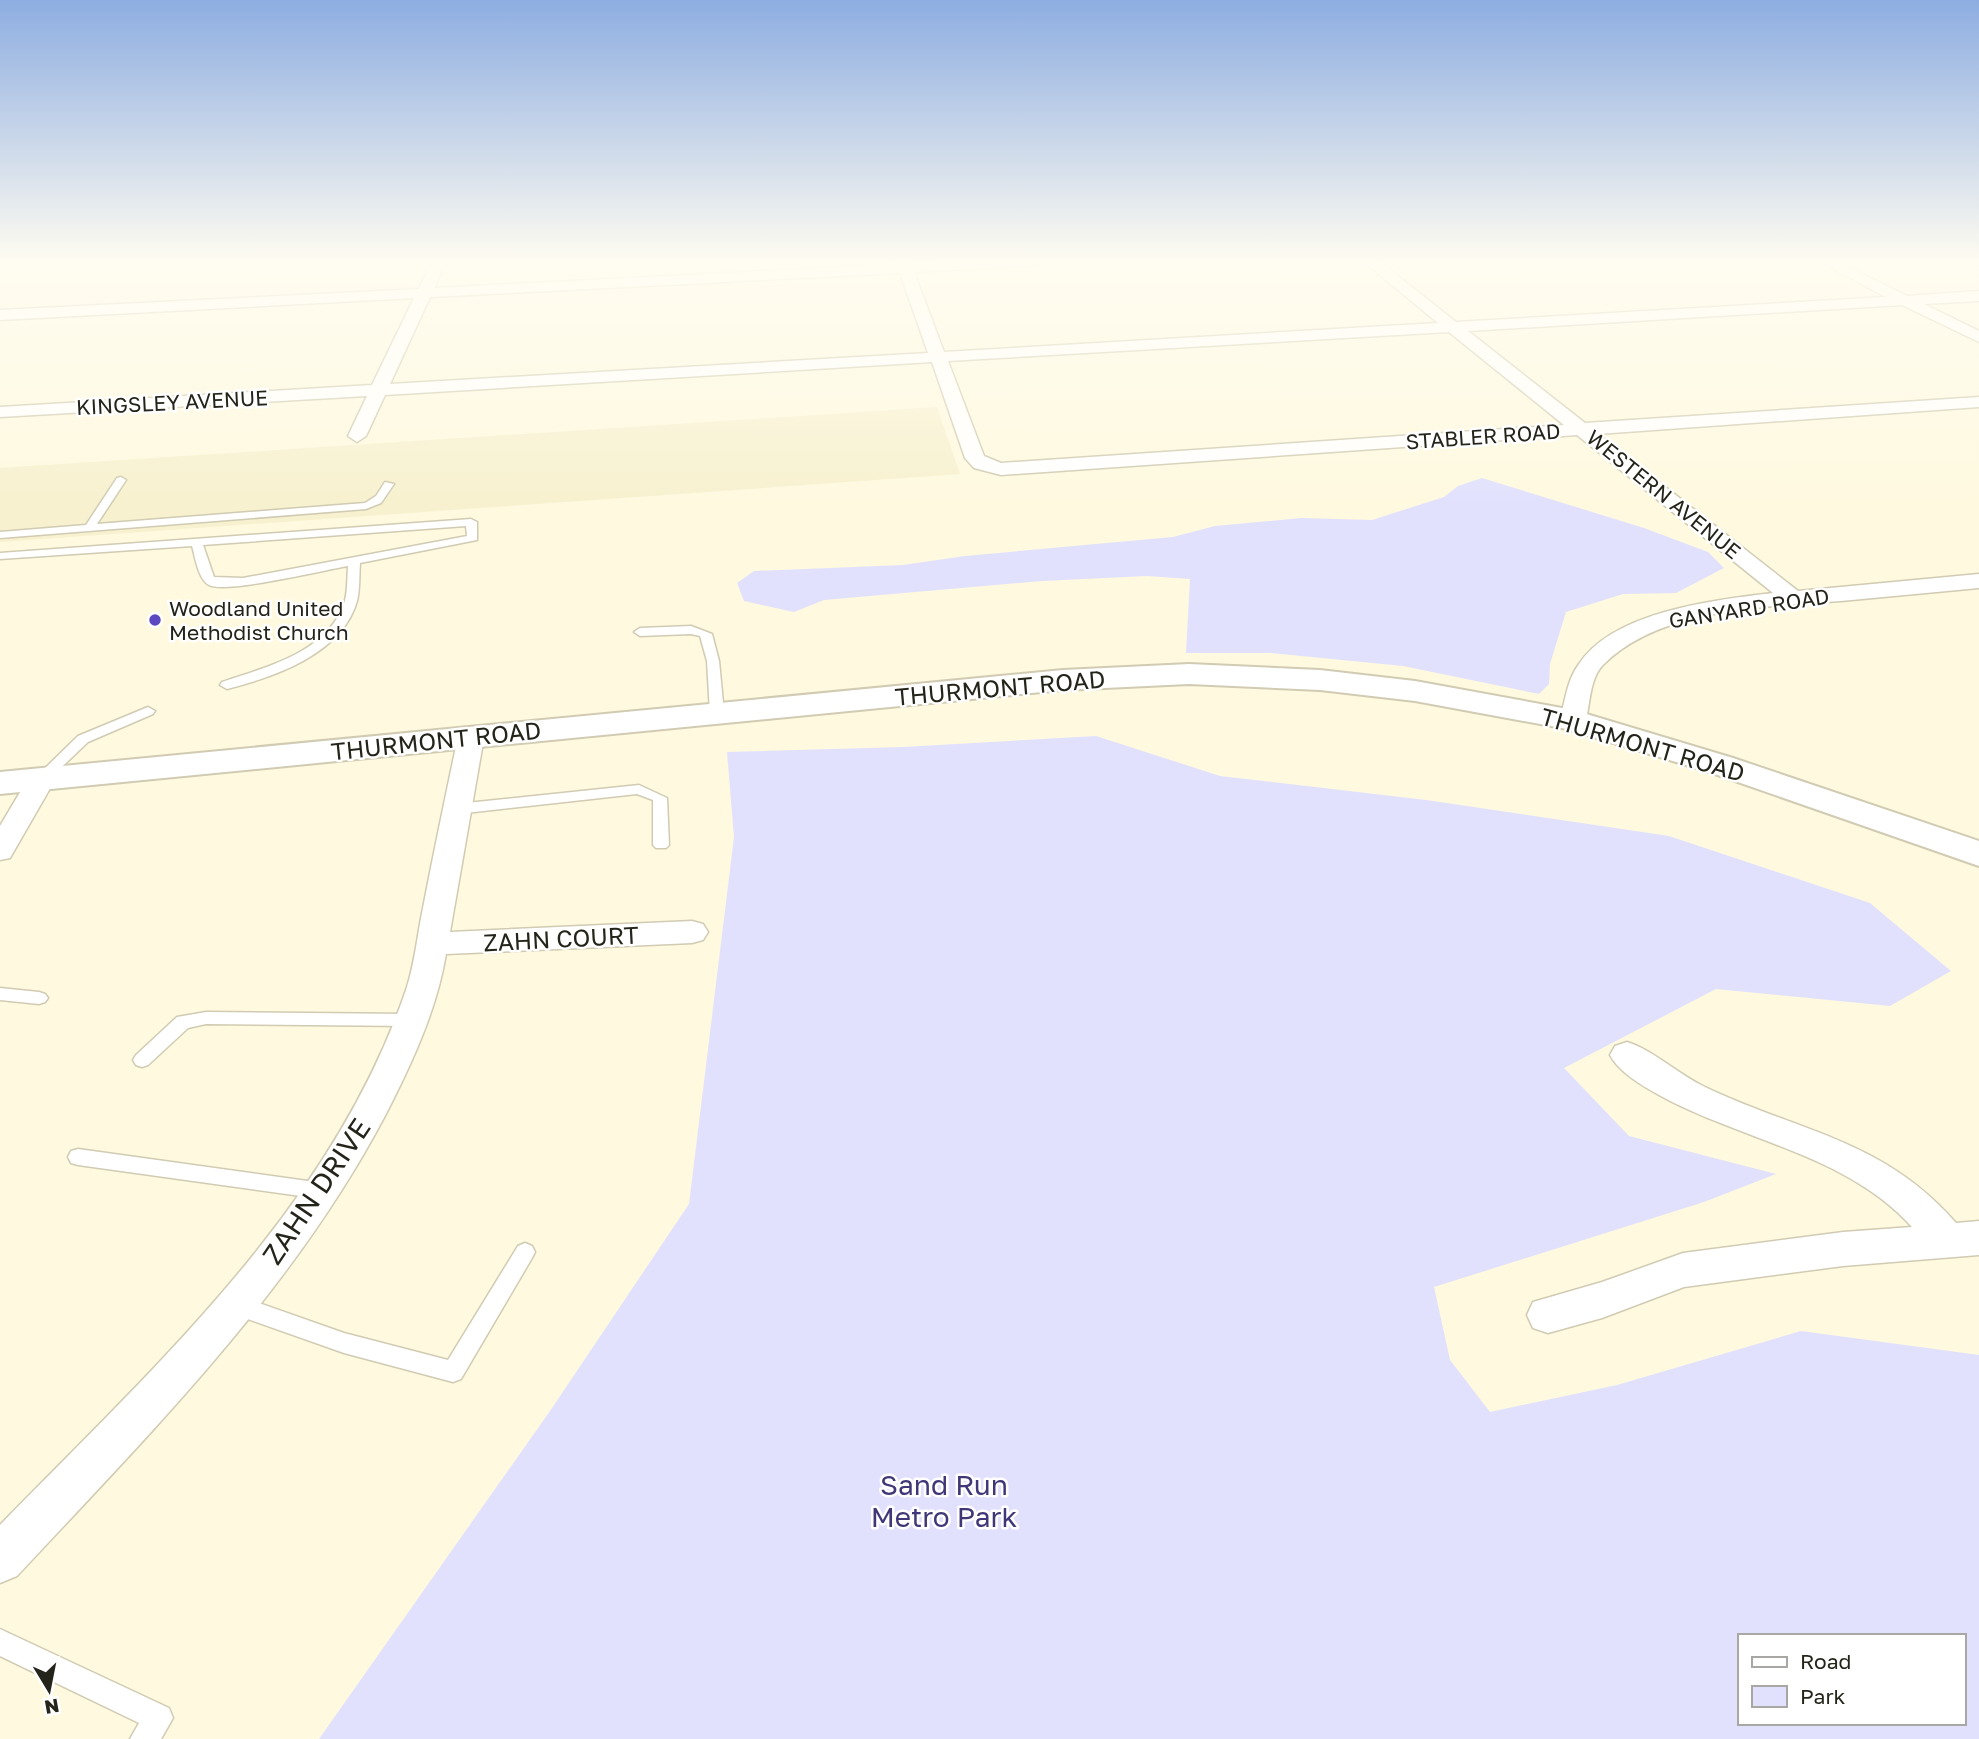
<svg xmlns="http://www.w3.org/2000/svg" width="1979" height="1739" font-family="'Golos Text',sans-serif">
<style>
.built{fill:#f7f1cf}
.green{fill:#e1e1fe;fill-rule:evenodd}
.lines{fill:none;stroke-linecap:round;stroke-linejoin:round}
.lane-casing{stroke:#d0cbb2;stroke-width:3}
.street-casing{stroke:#d0cbb2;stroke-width:3}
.secondary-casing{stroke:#d0cbb2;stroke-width:4}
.lane{fill:#fff;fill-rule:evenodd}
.street{fill:#fff;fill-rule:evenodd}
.secondary{fill:#fff;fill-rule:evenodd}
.poi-dot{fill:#5c48c0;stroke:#fff;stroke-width:2.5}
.labels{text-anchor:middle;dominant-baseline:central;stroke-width:5;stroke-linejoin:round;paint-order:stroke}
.far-street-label{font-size:21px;fill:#25241a;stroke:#fff}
.far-poi-label{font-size:21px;fill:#25241a;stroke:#fff;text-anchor:start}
.street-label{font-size:24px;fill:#25241a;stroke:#fff}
.near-street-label{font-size:28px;fill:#25241a;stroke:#fff}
.near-park-label{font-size:28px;fill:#3f3777;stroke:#fff}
</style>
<rect width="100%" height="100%" fill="#fef9df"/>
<!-- built -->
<path class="built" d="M937 407 960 474 0 542V468Z"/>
<!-- green -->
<g class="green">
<path d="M1482 478 1644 528 1708 552 1724 568 1676 593 1623 594 1566 612 1550 664 1549 684 1539 694 1403 666 1271 653H1186L1190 579 1147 576 1042 581 824 600 794 612 744 601 737 583 754 571 903 565 965 556 1173 537 1215 526 1301 518 1372 520 1444 497 1458 486Z"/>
<path d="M1096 736 1220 776 1426 800 1669 836 1870 903 1951 971 1890 1006 1716 989 1564 1068 1629 1136 1776 1174 1704 1202 1434 1287 1450 1360 1490 1412 1617 1385 1801 1331 1979 1355V1739H319L550 1411 689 1204 734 837 727 752 903 747ZM1739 1636H1963V1723H1739Z"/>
</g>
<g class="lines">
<!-- lane casing -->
<g class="lane-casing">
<g id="lane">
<path d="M121 477 126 480 97 524 365 503 376 496 385 482 394 484 381 503 366 509 0 538V532L86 525 117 478Z"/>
<path d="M471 519 477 522V540L360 563C359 576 360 589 357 601 342 654 274 677 227 689L220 685 222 682C266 667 326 653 344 604 348 592 347 578 348 566 324 570 225 594 209 585 198 579 195 556 192 546L0 559V553ZM466 526 467 536 243 578 214 577 203 545Z"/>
<path d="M691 626 712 634 719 661 724 713 722 716H712L710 713 707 661 700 636 691 634 640 636 634 632 640 628Z"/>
<path d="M148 707 155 711 153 714 88 742 47 781H37L35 778 78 736Z"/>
<path d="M639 785 667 798 669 845 666 848H656L653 845V800L637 794 457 814 450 809 457 804Z"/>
<path d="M0 988 39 992 45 994 48 998 45 1002 39 1004 0 1000Z"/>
<path d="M206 1012 411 1014 417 1015 420 1020 417 1025 411 1026 206 1024 188 1028 148 1065 142 1067 136 1065 133 1060 136 1055 177 1017Z"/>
<path d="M78 1149 322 1183 329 1185 332 1191 329 1197 322 1199 78 1165 71 1163 68 1157 71 1151Z"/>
<path d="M525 1243 532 1246 535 1252 532 1258 461 1379 453 1382 344 1353 228 1312 225 1305 228 1298 236 1295 344 1333 448 1360 518 1246Z"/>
<path d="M0 1629 169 1708 173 1718 161 1739H130L139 1723 0 1656Z"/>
</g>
</g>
<!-- street casing -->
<g class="street-casing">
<g id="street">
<path d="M432 261H446L434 288 897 264 896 261H910L911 263 1047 261 1040 265 914 272 944 352 1438 323 1363 261H1379L1456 322 1886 297 1818 261H1836L1907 296 1979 291V301L1924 304 1979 331V342L1902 305 1468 331 1585 423 1979 397V407L1598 434 1798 591 1979 574V588C1933 592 1887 597 1841 601 1766 607 1659 608 1603 665 1590 678 1590 703 1586 720L1582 726 1573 728 1564 726 1560 720C1565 701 1567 680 1579 664 1614 611 1715 600 1773 593L1577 435 1001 475 974 468 965 458 932 362 385 395 366 436 357 442 348 436 367 396 0 417V407L372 385 414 298 0 320V310L419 289ZM900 273 928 353 390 384 430 297ZM1449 332 1564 425 1001 463 984 456 948 361Z"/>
<path d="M471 729 480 731 484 737 450 932 692 921 703 924 708 932 703 940 692 943 446 954C437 1009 412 1063 387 1112 294 1290 152 1431 17 1576L0 1583V1525C155 1366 332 1207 406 990 415 963 417 936 423 908 434 851 446 794 458 737L462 731Z"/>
<path d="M42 770 52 772 56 778 10 858 0 860V826L32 772Z"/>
<path d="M1627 1042C1653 1050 1679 1075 1705 1087 1799 1132 1883 1139 1956 1223L1979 1221V1255L1843 1266 1684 1287 1602 1318 1548 1333 1533 1328 1527 1315 1533 1302 1602 1282 1683 1253 1843 1232 1912 1227C1847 1154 1740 1140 1659 1095 1641 1085 1619 1072 1610 1055L1615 1046Z"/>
</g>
</g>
<!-- secondary casing -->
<g class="secondary-casing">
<path id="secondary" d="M1189 664 1320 670 1415 681 1573 710 1733 758 1979 841V866L1709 772 1567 729 1415 701 1320 690 1189 684 1063 690 0 794V772L1063 670Z"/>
</g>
<!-- lane -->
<use href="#lane" class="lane"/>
<!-- street -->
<use href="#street" class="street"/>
<!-- secondary -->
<use href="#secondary" class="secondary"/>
</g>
<!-- sky -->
<linearGradient id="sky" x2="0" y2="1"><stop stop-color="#8dade1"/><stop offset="0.52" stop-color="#fffcf1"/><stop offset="1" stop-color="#fffcf1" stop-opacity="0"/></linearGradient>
<rect width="1979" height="504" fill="url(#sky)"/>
<!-- markers -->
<circle class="poi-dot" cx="155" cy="620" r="7"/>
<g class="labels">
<!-- far-street labels -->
<g class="far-street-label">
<text transform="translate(172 402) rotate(-3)">KINGSLEY AVENUE</text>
<text transform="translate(1483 436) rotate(-4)">STABLER ROAD</text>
<text transform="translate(1664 494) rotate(39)">WESTERN AVENUE</text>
<text transform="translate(1749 608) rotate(-9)">GANYARD ROAD</text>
</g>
<!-- far-poi labels -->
<g class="far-poi-label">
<text x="169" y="608">Woodland United<tspan x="169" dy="24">Methodist Church</tspan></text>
</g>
<!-- street labels -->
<g class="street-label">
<text transform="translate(1000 687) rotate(-5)">THURMONT ROAD</text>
<text transform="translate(436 740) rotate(-6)">THURMONT ROAD</text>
<text transform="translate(1643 744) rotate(16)">THURMONT ROAD</text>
<text transform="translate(561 938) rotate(-3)">ZAHN COURT</text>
</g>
<!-- near-street labels -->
<g class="near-street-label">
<text transform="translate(316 1191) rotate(-56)">ZAHN DRIVE</text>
</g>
<!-- near-park labels -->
<g class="near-park-label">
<text x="944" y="1484">Sand Run<tspan x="944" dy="32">Metro Park</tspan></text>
</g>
</g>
<!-- legend -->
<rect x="1738" y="1634" width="228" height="91" fill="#ffffff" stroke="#a8a7a3" stroke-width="2"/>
<rect x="1752" y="1657" width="35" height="10" fill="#ffffff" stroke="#a8a7a3" stroke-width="2"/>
<text x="1800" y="1669" font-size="21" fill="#25241a">Road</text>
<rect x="1752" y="1686" width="35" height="21" fill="#e1e1fe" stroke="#a8a7a3" stroke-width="2"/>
<text x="1800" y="1704" font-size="21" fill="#25241a">Park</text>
<!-- north arrow -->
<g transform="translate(49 1690) rotate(170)" stroke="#ffffff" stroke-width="5" paint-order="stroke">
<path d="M0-5L12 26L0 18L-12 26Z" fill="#25241a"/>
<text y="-10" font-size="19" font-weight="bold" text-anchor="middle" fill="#25241a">N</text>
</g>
</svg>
